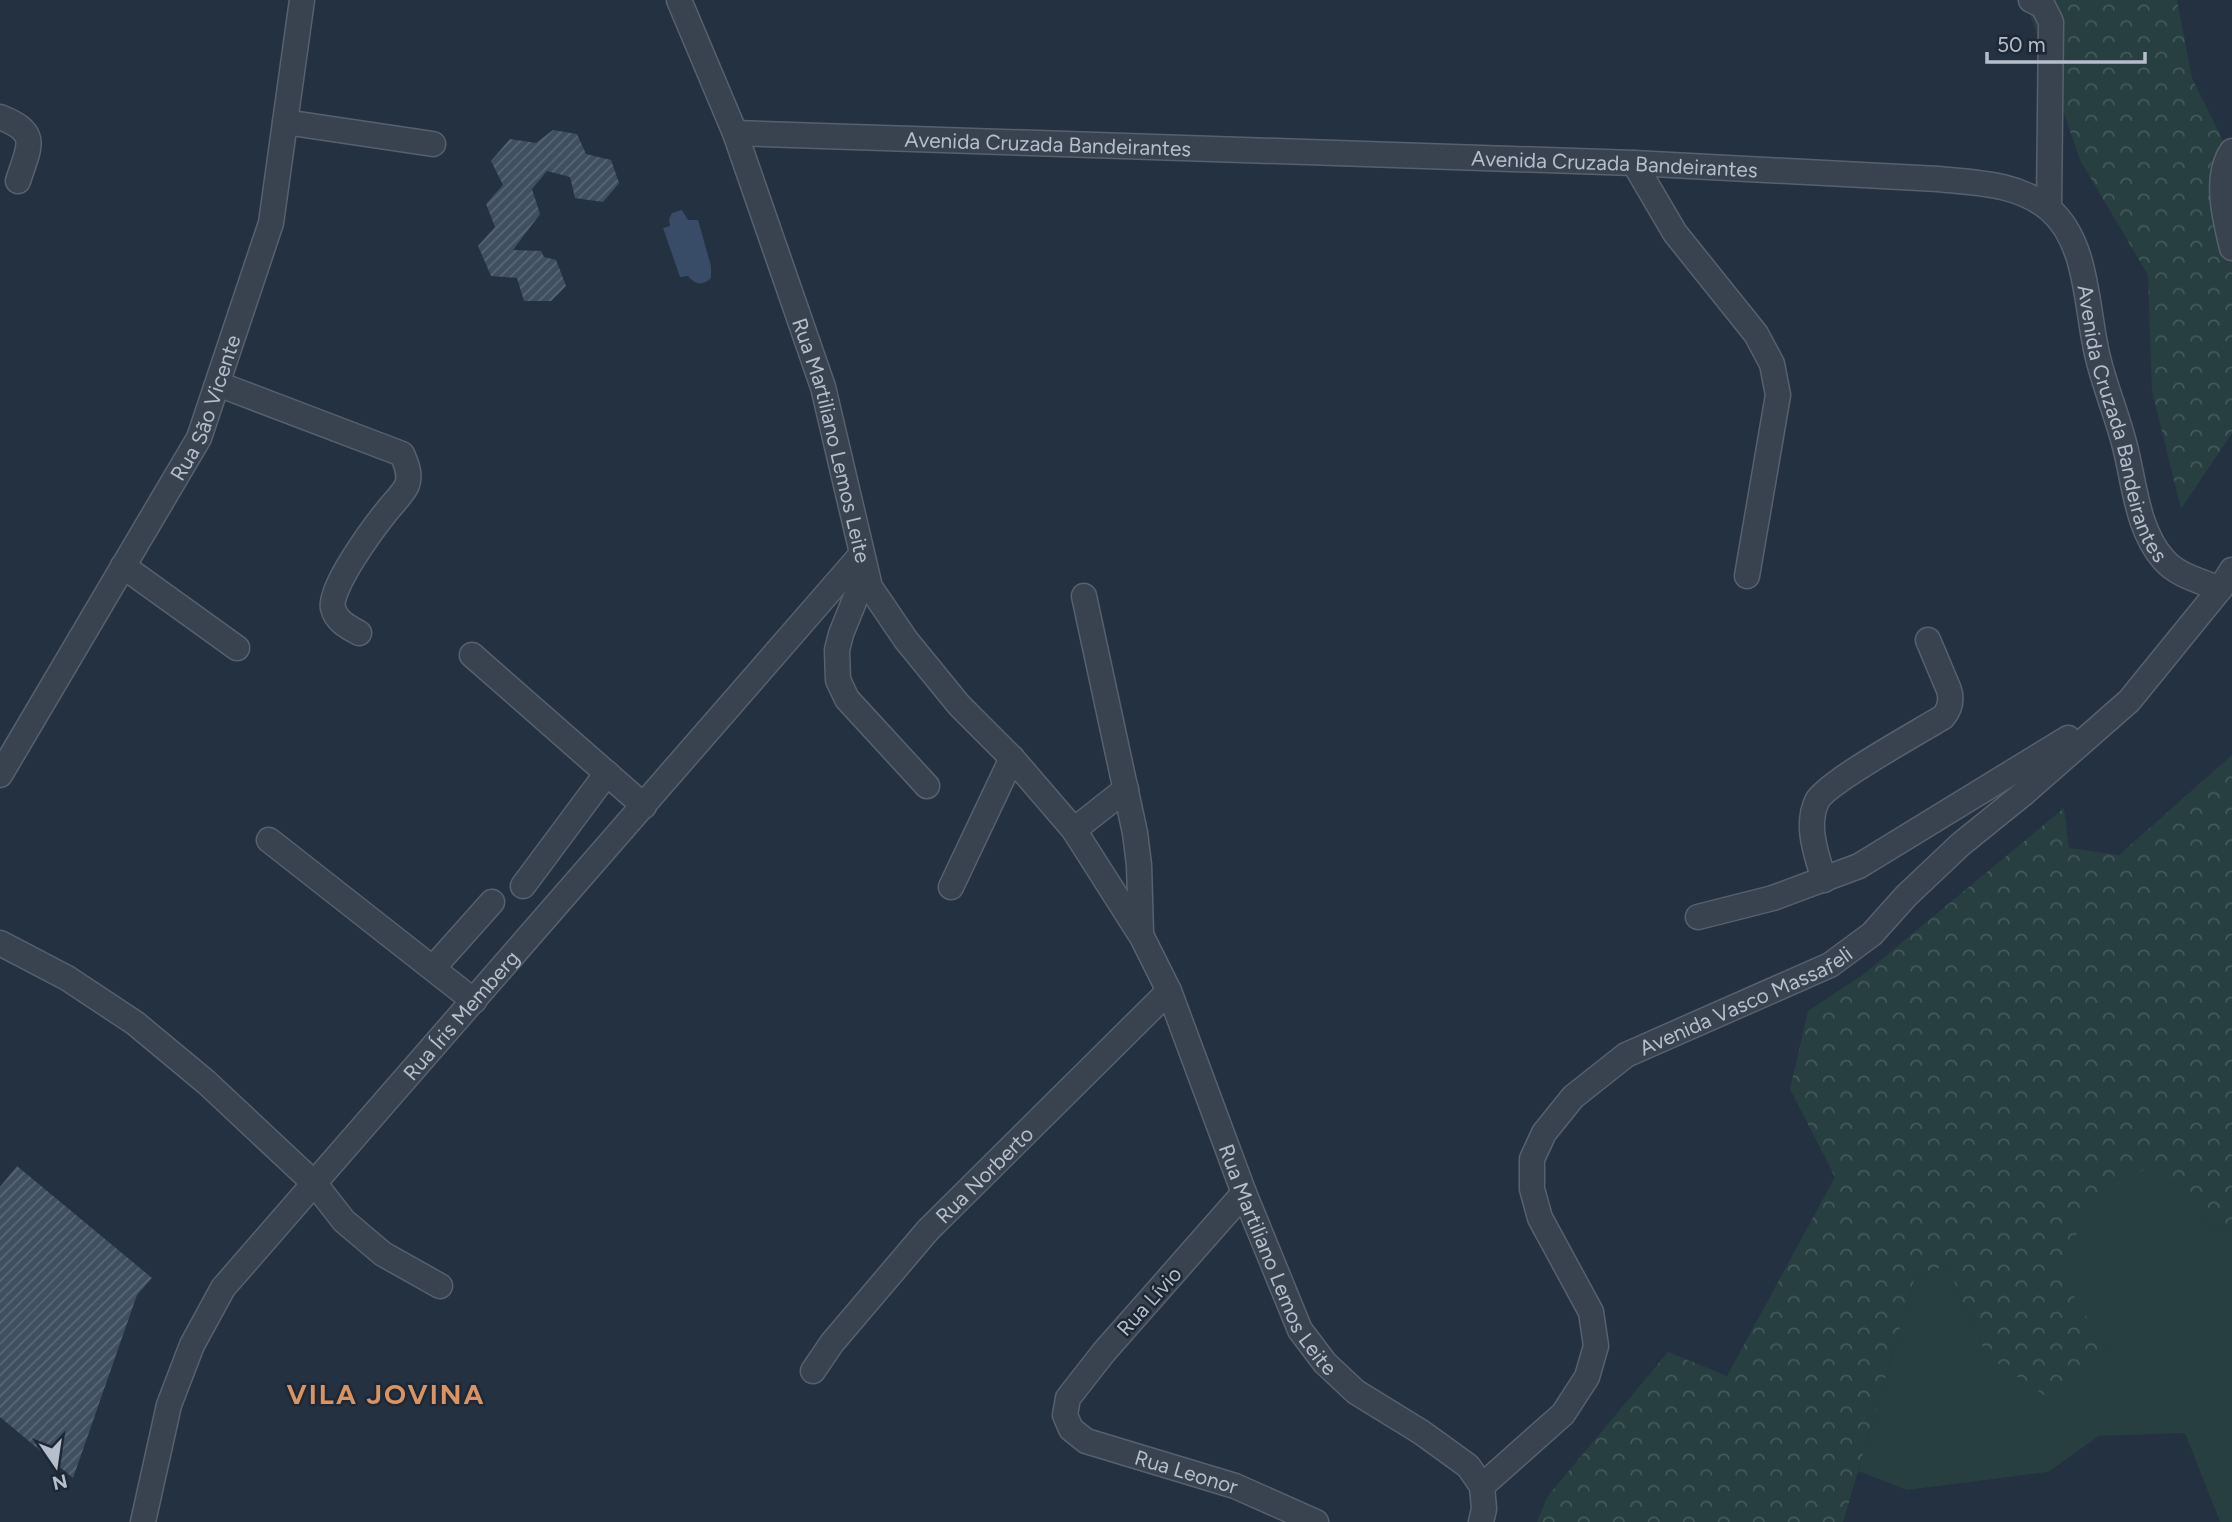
<svg xmlns="http://www.w3.org/2000/svg" width="2232" height="1522" font-family="Figtree,sans-serif">
<style>
.green{fill:#273f41}
.forest{fill:url(#forest-crowns)}
.water{fill:#384c68}
.building{fill:url(#building-hatch)}
.lines{fill:none;stroke-linecap:round;stroke-linejoin:round}
.minor-casing{stroke:#57616e;stroke-width:27}
.minor{stroke:#394350;stroke-width:24}
.labels{text-anchor:middle;dominant-baseline:central;stroke-width:5;stroke-linejoin:round;paint-order:stroke}
.street-label{font-size:21px;fill:#b5becb;stroke:#1e2835}
.district-label{font-size:28px;font-weight:bold;letter-spacing:2px;fill:#d89463;stroke:#1e2835}
</style>
<defs>
<pattern id="forest-crowns" width="20" height="18" patternUnits="userSpaceOnUse" patternTransform="scale(1.75)"><rect width="20" height="18" fill="#273f41"/><path d="M2 6a3 3 0 1 1 6 0M12 15a3 3 0 1 1 6 0" fill="none" stroke="#44595b"/></pattern>
<pattern id="building-hatch" width="6" height="6" patternUnits="userSpaceOnUse" patternTransform="scale(1.75)"><rect width="6" height="6" fill="#404f60"/><path d="M-1 1l2-2M0 6l6-6M5 7l2-2" fill="none" stroke="#596775"/></pattern>
</defs>
<rect width="100%" height="100%" fill="#243140"/>
<!-- green -->
<path class="green" d="M2157 1164 2209 1225 2232 1230V1522H2220L2185 1433 2099 1436 2048 1472 1907 1490 1858 1471 1915 1277 1947 1265 1986 1355H2110L2056 1268 2106 1184Z"/>
<!-- forest -->
<g class="forest">
<path d="M2025 0H2177L2192 78 2232 159V433L2181 509 2152 391 2148 275 2080 160Z"/>
<path d="M2232 755V1230L2209 1225 2157 1165 2106 1184 2057 1268 2110 1355 2051 1400 1986 1355 1947 1265 1915 1277 1843 1522H1537L1547 1497 1668 1352 1727 1376 1835 1177 1790 1089 1808 1011 1864 974 2064 808 2069 848 2119 855Z"/>
</g>
<!-- water -->
<path class="water" d="M682 210 688 220H698L711 266V278C703 286 695 285 688 276L680 277 663 228 670 226 669 219 672 213Z"/>
<!-- building -->
<g class="building">
<path d="M553 130 577 134 586 154 611 160 619 183 603 202 575 198 570 177 547 171 532 189 540 214 513 250 541 251 544 257 556 260 566 286 551 301H524L517 278 491 276 478 246 495 227 486 204 503 185 491 161 510 139 536 143Z"/>
<path d="M17 1166 152 1278 137 1295 73 1478 0 1417V1187Z"/>
</g>
<g class="lines">
<!-- minor casing -->
<g class="minor-casing">
<g id="minor">
<path id="s1" d="M679 0 735 133 823 387 870 587 906 640 959 705 1012 758 1074 830 1142 937 1169 991 1244 1193 1300 1330 1325 1363 1356 1392 1421 1432 1468 1466 1482 1486 1484 1509 1481 1522"/>
<path d="M2031 0 2043 6 2051 22 2049 208"/>
<path d="M0 117C41 133 29 146 18 181"/>
<path d="M285 122 433 144"/>
<path id="s2" d="M735 133 1634 163 1938 179C1976 183 2018 183 2049 209 2089 242 2086 311 2098 358 2106 391 2120 422 2127 455 2135 490 2139 532 2164 560 2178 576 2201 581 2220 589"/>
<path d="M2232 151C2214 177 2225 219 2232 248"/>
<path d="M1634 163 1675 233 1756 334 1772 364 1778 395 1747 576"/>
<path d="M218 384 402 454C406 463 411 474 407 485 403 494 393 503 387 511 374 527 328 589 333 608 336 621 348 627 359 633"/>
<path d="M123 566 237 648"/>
<path d="M866 572 841 634 837 650 838 680 847 699 927 786"/>
<path d="M1084 596 1135 833 1139 865 1141 933"/>
<path d="M472 655 644 806"/>
<path id="s3" d="M0 775 199 438 271 223 302 0"/>
<path d="M1074 830 1126 789"/>
<path d="M269 840 474 1001"/>
<path d="M1824 880C1817 856 1805 826 1817 801 1827 782 1919 732 1943 717 1950 709 1952 700 1949 690L1928 640"/>
<path d="M523 886 607 773"/>
<path d="M951 887 1012 758"/>
<path d="M1698 917 1773 898 1859 866 2068 738"/>
<path d="M0 943 67 978 135 1023 206 1082 315 1184 344 1221 383 1254 440 1286"/>
<path d="M434 967 492 902"/>
<path id="s4" d="M1244 1193 1104 1352 1068 1398 1065 1415 1071 1429 1086 1441 1235 1486 1316 1522"/>
<path id="s5" d="M813 1371 832 1343 928 1230 1169 991"/>
<path id="s6" d="M1482 1486 1563 1414 1587 1377 1596 1346 1591 1312 1540 1218 1532 1189V1159L1544 1133 1573 1097 1626 1055 1830 965 1872 934 1906 896 1961 844 2023 794 2129 701 2220 589 2232 570"/>
<path id="s7" d="M143 1522 169 1405 192 1345 223 1288 861 555"/>
</g>
</g>
<!-- minor -->
<use href="#minor" class="minor"/>
</g>
<g class="labels">
<!-- street labels -->
<g class="street-label">
<text stroke="none"><textPath href="#s2" startOffset="313">Avenida Cruzada Bandeirantes</textPath></text>
<text stroke="none"><textPath href="#s2" startOffset="880">Avenida Cruzada Bandeirantes</textPath></text>
<text stroke="none"><textPath href="#s3" startOffset="422">Rua São Vicente</textPath></text>
<text stroke="none"><textPath href="#s2" startOffset="1550">Avenida Cruzada Bandeirantes</textPath></text>
<text stroke="none"><textPath href="#s1" startOffset="467">Rua Martiliano Lemos Leite</textPath></text>
<text stroke="none"><textPath href="#s6" startOffset="660">Avenida Vasco Massafeli</textPath></text>
<text stroke="none"><textPath href="#s7" startOffset="611">Rua Íris Memberg</textPath></text>
<text stroke="none"><textPath href="#s5" startOffset="261">Rua Norberto</textPath></text>
<text stroke="none"><textPath href="#s1" startOffset="1414">Rua Martiliano Lemos Leite</textPath></text>
<text transform="translate(1149 1301) rotate(-48)">Rua Lívio</text>
<text stroke="none"><textPath href="#s4" startOffset="427">Rua Leonor</textPath></text>
</g>
<!-- district labels -->
<g class="district-label">
<text x="386" y="1394">VILA JOVINA</text>
</g>
</g>
<!-- north arrow -->
<g transform="translate(56 1466) rotate(167)" stroke="#1e2835" stroke-width="5" paint-order="stroke">
<path d="M0-5L12 26L0 18L-12 26Z" fill="#b5becb"/>
<text y="-10" font-size="19" font-weight="bold" text-anchor="middle" fill="#b5becb">N</text>
</g>
<!-- scale -->
<path d="M1987 52v10h158v-10" fill="none" stroke="#b5becb" stroke-width="3.5"/>
<text x="1997" y="52" font-size="21" fill="#b5becb" stroke="#1e2835" stroke-width="5" paint-order="stroke">50 m</text>
</svg>
